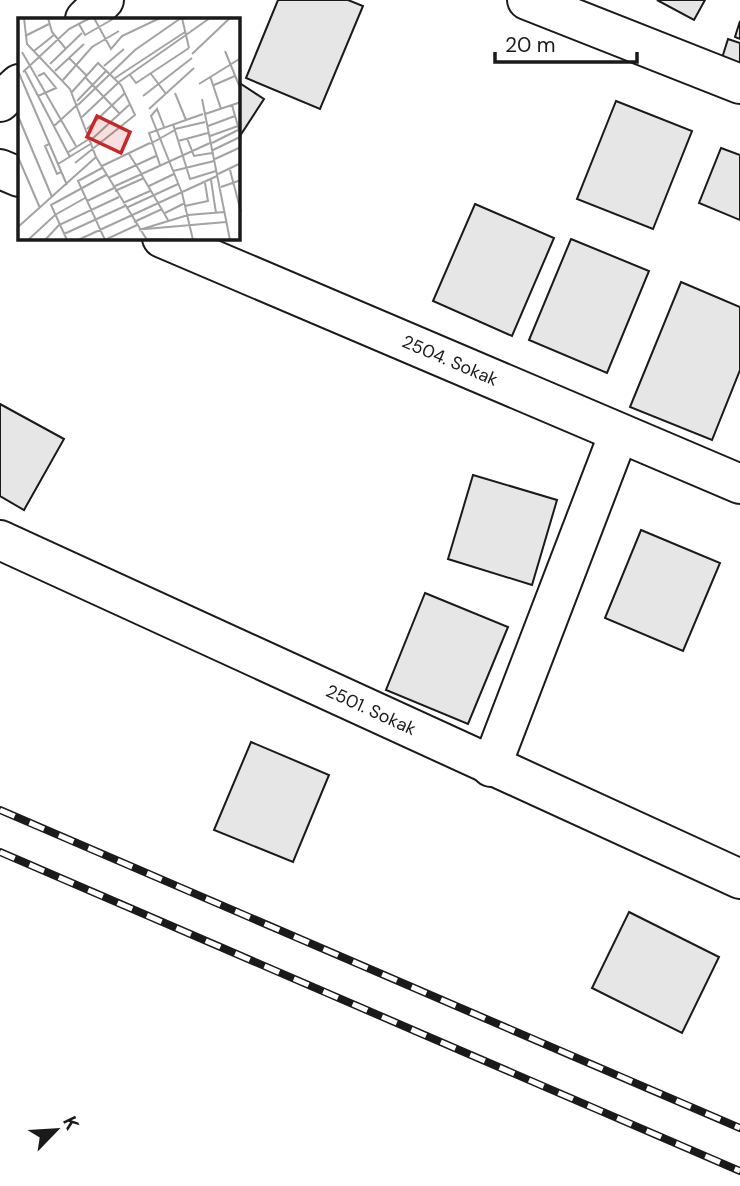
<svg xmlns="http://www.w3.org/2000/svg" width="740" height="1186" font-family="'DM Sans',sans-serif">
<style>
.building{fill:#e6e6e6;stroke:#1a1a1a;stroke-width:2}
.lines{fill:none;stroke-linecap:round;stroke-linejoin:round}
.minor-casing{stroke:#1a1a1a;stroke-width:42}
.tertiary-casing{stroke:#1a1a1a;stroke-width:42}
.minor{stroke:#fff;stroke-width:38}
.tertiary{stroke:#fff;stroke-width:38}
.rail-casing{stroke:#1a1a1a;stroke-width:8}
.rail{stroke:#fff;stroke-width:5;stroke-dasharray:16;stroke-linecap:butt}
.labels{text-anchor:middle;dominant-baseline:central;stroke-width:5;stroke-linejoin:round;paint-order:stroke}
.street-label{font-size:18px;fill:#1a1a1a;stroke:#fff}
.inset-road{fill:none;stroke:#a3a3a3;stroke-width:2}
.view{fill:#c62828;fill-opacity:0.15;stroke:#c62828;stroke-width:3.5}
.inset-edge{fill:none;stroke:#1a1a1a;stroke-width:3.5}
</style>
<rect width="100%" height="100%" fill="#fff"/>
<!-- building -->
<g class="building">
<path d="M278 0H348L363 6 320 109 246 78Z"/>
<path d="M657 0H705L694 20Z"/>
<path d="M740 21V39L735 37Z"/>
<path d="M728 39 740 43V64L722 58Z"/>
<path d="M238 82 264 99 238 139Z"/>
<path d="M616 101 692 131 653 229 577 199Z"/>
<path d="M721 148 740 155V220L699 203Z"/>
<path d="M475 204 554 238 512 336 433 301Z"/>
<path d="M571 239 649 271 607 373 529 340Z"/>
<path d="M681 282 740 307V370L712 440 630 407Z"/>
<path d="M0 404 64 439 24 510 0 496Z"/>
<path d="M473 475 557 500 532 585 448 559Z"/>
<path d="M641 530 720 563 683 651 605 618Z"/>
<path d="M425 593 508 627 468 724 386 690Z"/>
<path d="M251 742 329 775 293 862 214 830Z"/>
<path d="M629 912 719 957 682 1033 592 988Z"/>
</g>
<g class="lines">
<!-- minor casing -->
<g class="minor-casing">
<g id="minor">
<path d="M527 0 740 84"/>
<path d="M0 169 19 177"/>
<path id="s1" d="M162 238 740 484"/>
<path id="s2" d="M0 540 740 879"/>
<path d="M491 767 619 433"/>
</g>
</g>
<!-- tertiary casing -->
<g class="tertiary-casing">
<g id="tertiary">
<path d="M85 19 104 0"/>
<path d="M0 102 19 84"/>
</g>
</g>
<!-- minor -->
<use href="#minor" class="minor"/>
<!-- tertiary -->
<use href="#tertiary" class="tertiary"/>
<!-- rail casing -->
<g class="rail-casing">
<g id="rail">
<path d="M0 810 740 1128"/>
<path d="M0 852 740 1171"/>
</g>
</g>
<!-- rail -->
<use href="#rail" class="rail"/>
</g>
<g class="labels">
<!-- street labels -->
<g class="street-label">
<text stroke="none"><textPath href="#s1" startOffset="313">2504. Sokak</textPath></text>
<text stroke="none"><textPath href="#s2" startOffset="408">2501. Sokak</textPath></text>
</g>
</g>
<!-- overview -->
<g transform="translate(18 18)">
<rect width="222" height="222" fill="#fff"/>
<path class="inset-road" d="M6 0 9 26 52 71 78 139 129 222M30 0 34 14 48 31M76 0 93 31 104 18 142 0M164 0 171 30M61 6 67 17 95 1M7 18 31 6M16 33 36 17M207 33 223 72M4 34 58 128M174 36 212 0M51 40 68 57M32 46 64 15M86 48 106 31M0 53 49 167M7 53 52 139M37 53 66 26M5 54 51 11 72 0M133 56 148 76M112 57 118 65 171 30M20 58 26 55 38 70 20 78M192 58 203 91M67 59 102 96M97 60 167 14M45 62 74 29 101 13M181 66 223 40M196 67 217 58M54 74 80 45 103 67 117 97 57 145M157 75 168 102M125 78 174 40M184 81 212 222M59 83 89 52M60 87 117 32 163 0M214 87 223 119M131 91 176 50M187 96 223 84M0 98 34 179M64 99 101 64 192 0M155 106 172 161 198 153M36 108 60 86M190 108 217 98M146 109 139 91 133 98 164 175 175 222M69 111 107 75M157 111 187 104M192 118 220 108M169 120 176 138 194 135M73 122 111 87M160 123 190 115M194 125 220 112M31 126 27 128 39 156 43 154M132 126 157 112M195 132 222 119M49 135 71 121M111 136 123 155M0 139 22 190M197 141 223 129M40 146 74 125M142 147 131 115 185 96M84 148 132 125M84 150 60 163 87 222 119 207M212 152 223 194M155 153 196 143M123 156 150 202M200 156 223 145M90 160 138 138M193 162 198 195M131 168 156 156M95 169 192 125M203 169 223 162M97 173 126 160M69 183 96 170M105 185 132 173M167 188 190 183 187 165M108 190 160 166M147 195 167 185M116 204 144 191M0 209 78 139M127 211 208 204M121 212 170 197 206 194M46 216 107 188M128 221 167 222M10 222 37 197 67 180M27 222 41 207 101 179M49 222 33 187 88 157M60 222 199 158"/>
<path class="view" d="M79 98 112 114 103 135 69 119Z"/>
<rect width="222" height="222" class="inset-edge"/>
</g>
<!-- north arrow -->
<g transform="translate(56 1130) rotate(65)" stroke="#ffffff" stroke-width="5" paint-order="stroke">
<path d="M0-5L12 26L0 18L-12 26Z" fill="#1a1a1a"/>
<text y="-10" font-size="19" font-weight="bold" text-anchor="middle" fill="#1a1a1a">K</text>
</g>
<!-- scale -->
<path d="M495 52v10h142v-10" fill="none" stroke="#1a1a1a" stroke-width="3.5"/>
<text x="505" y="52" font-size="21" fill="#1a1a1a" stroke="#ffffff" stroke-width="5" paint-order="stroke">20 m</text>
</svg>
